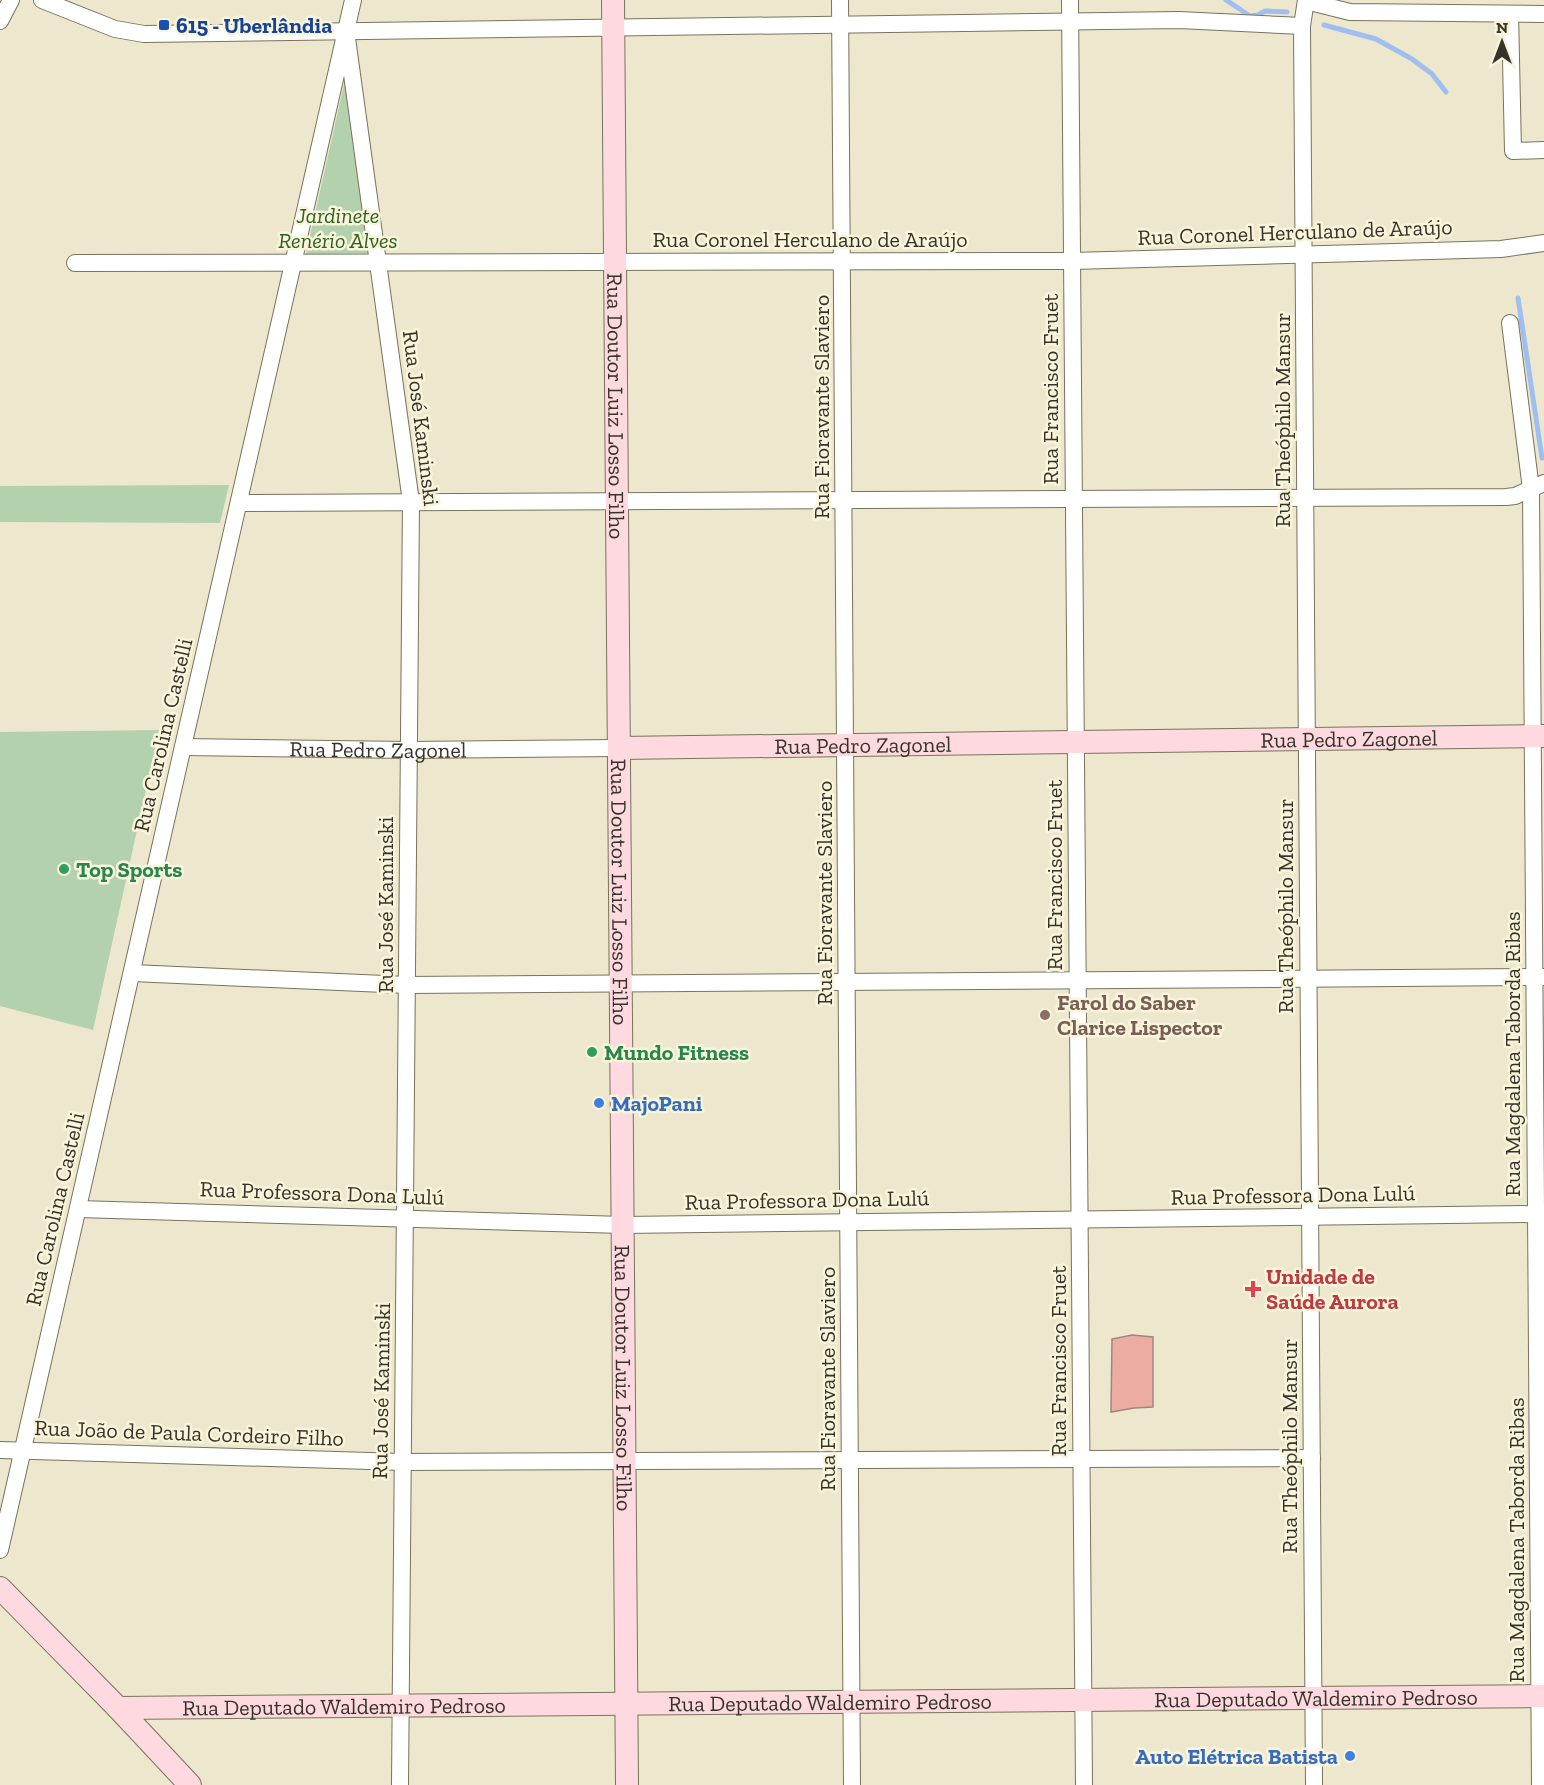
<svg xmlns="http://www.w3.org/2000/svg" width="1544" height="1785" font-family="'Zilla Slab',serif">
<style>
.green{fill:#b3d1ad}
.lines{fill:none;stroke-linecap:round;stroke-linejoin:round}
.stream{stroke:#9fbff1;stroke-width:5}
.building{fill:#edaca1;stroke:#a08681;stroke-width:1.5}
.street-casing{stroke:#78735c;stroke-width:18}
.secondary-casing{stroke:#78735c;stroke-width:24}
.street{stroke:#fff;stroke-width:16}
.secondary{stroke:#fed9df;stroke-width:22}
.transit-dot{fill:#1a4fb4;stroke:#f9f4da;stroke-width:2}
.leisure-dot{fill:#2e9e5b;stroke:#f9f4da;stroke-width:2}
.education-dot{fill:#8d6e63;stroke:#f9f4da;stroke-width:2}
.shop-dot{fill:#3f7fe0;stroke:#f9f4da;stroke-width:2}
.health-dot{fill:#e0444e;stroke:#f9f4da;stroke-width:2}
.labels{text-anchor:middle;dominant-baseline:central;stroke-width:5;stroke-linejoin:round;paint-order:stroke}
.transit-label{font-size:22px;font-weight:bold;fill:#164399;stroke:#f9f4da;text-anchor:start}
.park-label{font-size:22px;font-style:italic;fill:#2e6223;stroke:#f9f4da}
.street-label{font-size:22px;fill:#36342a;stroke:#f9f4da}
.leisure-label{font-size:22px;font-weight:bold;fill:#27864d;stroke:#f9f4da;text-anchor:start}
.education-label{font-size:22px;font-weight:bold;fill:#785e54;stroke:#f9f4da;text-anchor:start}
.shop-label{font-size:22px;font-weight:bold;fill:#366cbe;stroke:#f9f4da;text-anchor:start}
.health-label{font-size:22px;font-weight:bold;fill:#be3a42;stroke:#f9f4da;text-anchor:start}
</style>
<rect width="100%" height="100%" fill="#ece7cd"/>
<!-- green -->
<g class="green">
<path d="M345 80 368 253 306 254Z"/>
<path d="M229 485 220 523 0 522V486Z"/>
<path d="M159 730 93 1030 0 1006V732Z"/>
</g>
<g class="lines">
<!-- stream -->
<g class="stream">
<path d="M1226 0 1250 16 1258 15 1265 11 1287 12"/>
<path d="M1324 25 1376 39 1412 59 1432 74 1446 92"/>
<path d="M1518 298 1542 458"/>
</g>
</g>
<!-- building -->
<path class="building" d="M1132 1335 1153 1337V1407L1134 1408 1111 1412 1112 1339Z"/>
<g class="lines">
<!-- street casing -->
<g class="street-casing">
<g id="street">
<path d="M42 0 115 29 144 34 1179 20 1302 26"/>
<path d="M840 0 852 1785"/>
<path d="M1070 0 1084 1785"/>
<path d="M1306 0 1302 26 1314 1785"/>
<path d="M1306 1 1350 12 1544 14"/>
<path d="M1510 14 1513 151 1544 150"/>
<path d="M0 21 11 0"/>
<path d="M346 31 411 502 400 1785"/>
<path d="M75 263 1072 261 1501 249 1544 243"/>
<path d="M1510 323 1531 489 1540 1785"/>
<path d="M239 503 1506 497 1515 496 1544 483"/>
<path id="s1" d="M183 747 409 750 619 748"/>
<path d="M132 973 407 985 1543 977"/>
<path d="M78 1209 623 1225 1536 1214"/>
<path d="M0 1450 403 1462 1312 1458"/>
<path d="M0 1550 353 0"/>
</g>
</g>
<!-- secondary casing -->
<g class="secondary-casing">
<g id="secondary">
<path id="s2" d="M613 0 627 1785"/>
<path id="s3" d="M619 748 1544 736"/>
<path d="M0 1588 118 1708 190 1785"/>
<path id="s4" d="M118 1708 1544 1696"/>
</g>
</g>
<!-- street -->
<use href="#street" class="street"/>
<!-- secondary -->
<use href="#secondary" class="secondary"/>
</g>
<!-- markers -->
<rect class="transit-dot" x="158" y="19" width="12" height="12" rx="3"/>
<g class="leisure-dot">
<circle cx="64" cy="869" r="6"/>
<circle cx="592" cy="1052" r="6"/>
</g>
<circle class="education-dot" cx="1045" cy="1015" r="6"/>
<g class="shop-dot">
<circle cx="599" cy="1103" r="6"/>
<circle cx="1350" cy="1756" r="6"/>
</g>
<path class="health-dot" d="M1250 1280h6v6h6v6h-6v6h-6v-6h-6v-6h6z"/>
<g class="labels">
<!-- transit labels -->
<g class="transit-label">
<text x="176" y="25">615 - Uberlândia</text>
</g>
<!-- park labels -->
<g class="park-label">
<text x="338" y="215">Jardinete<tspan x="338" dy="25">Renério Alves</tspan></text>
</g>
<!-- street labels -->
<g class="street-label">
<text transform="translate(1295 232) rotate(-2)">Rua Coronel Herculano de Araújo</text>
<text x="810" y="239">Rua Coronel Herculano de Araújo</text>
<text transform="translate(1050 389) rotate(-90)">Rua Francisco Fruet</text>
<text stroke="none"><textPath href="#s2" startOffset="406">Rua Doutor Luiz Losso Filho</textPath></text>
<text transform="translate(821 407) rotate(-90)">Rua Fioravante Slaviero</text>
<text transform="translate(421 418) rotate(83)">Rua José Kaminski</text>
<text transform="translate(1282 420) rotate(-90)">Rua Theóphilo Mansur</text>
<text transform="translate(163 735) rotate(-77)">Rua Carolina Castelli</text>
<text stroke="none"><textPath href="#s3" startOffset="730">Rua Pedro Zagonel</textPath></text>
<text stroke="none"><textPath href="#s3" startOffset="244">Rua Pedro Zagonel</textPath></text>
<text stroke="none"><textPath href="#s1" startOffset="195">Rua Pedro Zagonel</textPath></text>
<text transform="translate(1054 875) rotate(-90)">Rua Francisco Fruet</text>
<text stroke="none"><textPath href="#s2" startOffset="892">Rua Doutor Luiz Losso Filho</textPath></text>
<text transform="translate(824 893) rotate(-90)">Rua Fioravante Slaviero</text>
<text transform="translate(385 905) rotate(-90)">Rua José Kaminski</text>
<text transform="translate(1285 906) rotate(-90)">Rua Theóphilo Mansur</text>
<text transform="translate(1512 1054) rotate(-90)">Rua Magdalena Taborda Ribas</text>
<text transform="translate(322 1193) rotate(2)">Rua Professora Dona Lulú</text>
<text transform="translate(1293 1195) rotate(-1)">Rua Professora Dona Lulú</text>
<text transform="translate(807 1200) rotate(-1)">Rua Professora Dona Lulú</text>
<text transform="translate(55 1209) rotate(-77)">Rua Carolina Castelli</text>
<text transform="translate(1058 1361) rotate(-90)">Rua Francisco Fruet</text>
<text stroke="none"><textPath href="#s2" startOffset="1378">Rua Doutor Luiz Losso Filho</textPath></text>
<text transform="translate(827 1379) rotate(-90)">Rua Fioravante Slaviero</text>
<text transform="translate(381 1391) rotate(-89)">Rua José Kaminski</text>
<text transform="translate(189 1433) rotate(2)">Rua João de Paula Cordeiro Filho</text>
<text transform="translate(1289 1446) rotate(-90)">Rua Theóphilo Mansur</text>
<text transform="translate(1516 1540) rotate(-90)">Rua Magdalena Taborda Ribas</text>
<text stroke="none"><textPath href="#s4" startOffset="1198">Rua Deputado Waldemiro Pedroso</textPath></text>
<text stroke="none"><textPath href="#s4" startOffset="712">Rua Deputado Waldemiro Pedroso</textPath></text>
<text stroke="none"><textPath href="#s4" startOffset="226">Rua Deputado Waldemiro Pedroso</textPath></text>
</g>
<!-- leisure labels -->
<g class="leisure-label">
<text x="76" y="869">Top Sports</text>
<text x="604" y="1052">Mundo Fitness</text>
</g>
<!-- education labels -->
<g class="education-label">
<text x="1057" y="1002">Farol do Saber<tspan x="1057" dy="25">Clarice Lispector</tspan></text>
</g>
<!-- shop labels -->
<g class="shop-label">
<text x="611" y="1103">MajoPani</text>
<text x="1338" y="1756" text-anchor="end">Auto Elétrica Batista</text>
</g>
<!-- health labels -->
<g class="health-label">
<text x="1266" y="1276">Unidade de<tspan x="1266" dy="25">Saúde Aurora</tspan></text>
</g>
</g>
<!-- north arrow -->
<g transform="translate(1502 42)" stroke="#f9f4da" stroke-width="4.5" paint-order="stroke">
<path d="M0-4.5L10 22L0 15L-10 22Z" fill="#36342a"/>
<text y="-9" font-size="16" font-weight="bold" text-anchor="middle" fill="#36342a">N</text>
</g>
</svg>
